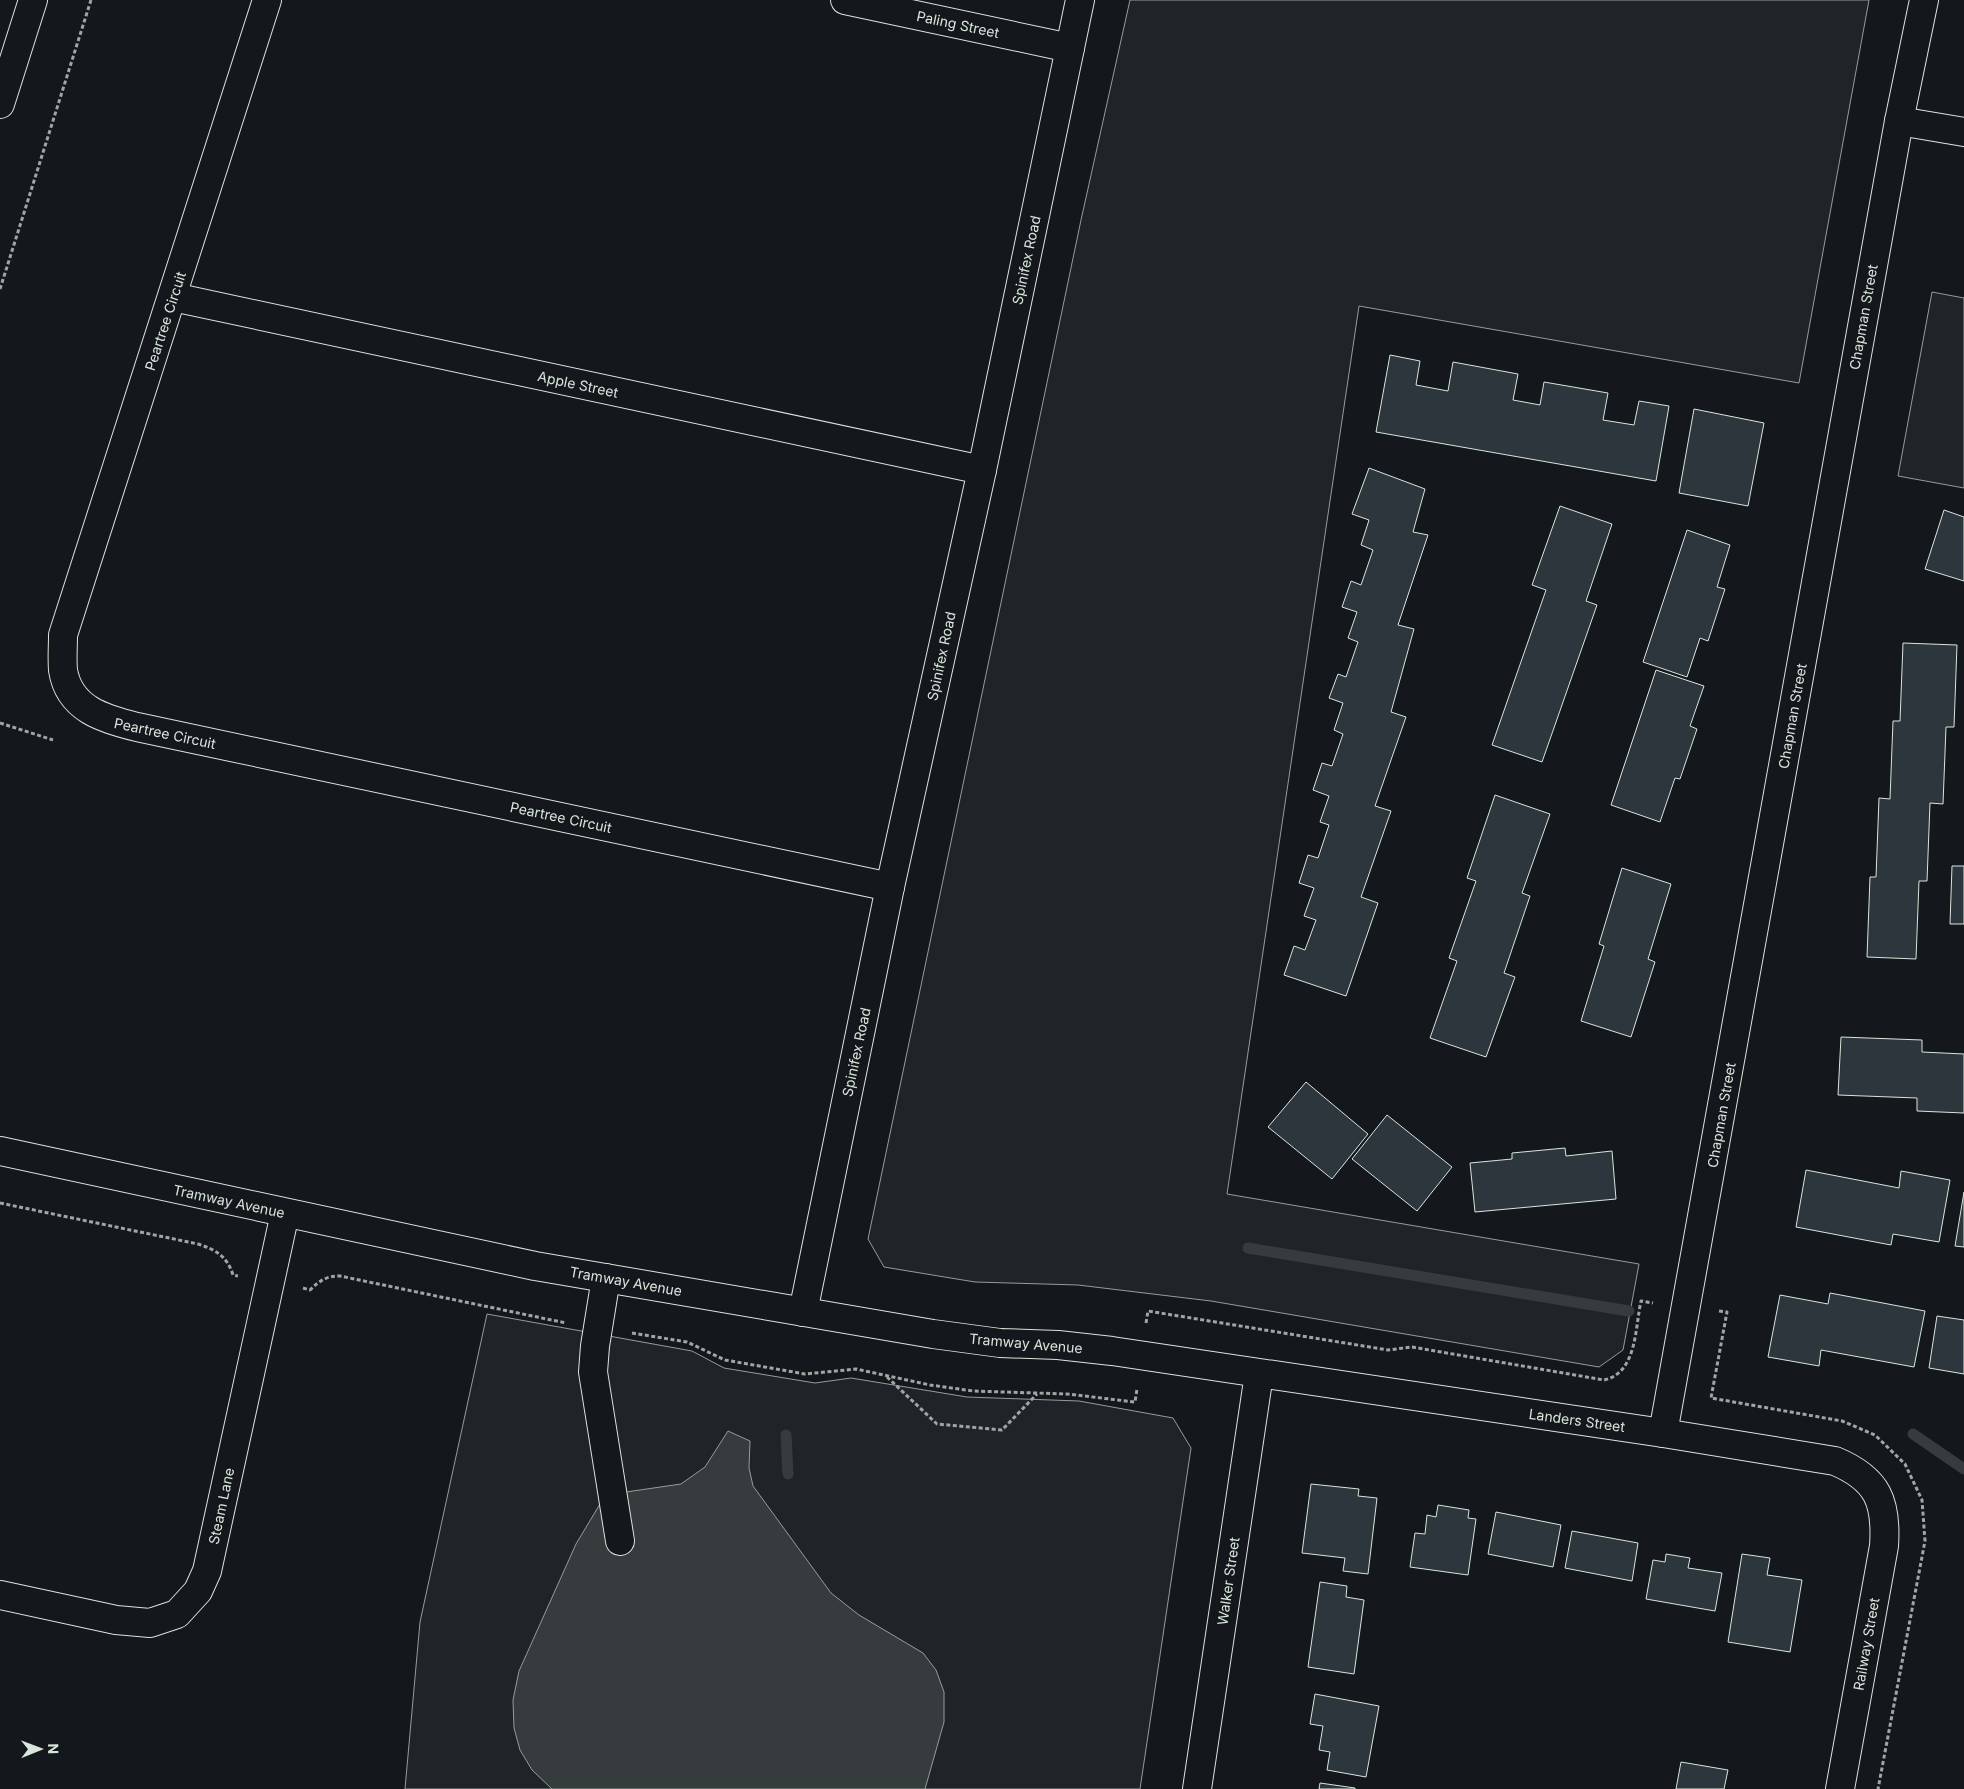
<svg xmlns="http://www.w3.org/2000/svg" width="1964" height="1789" font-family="Inter,sans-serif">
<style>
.green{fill:#202428;stroke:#939e99}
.water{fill:#363b3e;stroke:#939e99}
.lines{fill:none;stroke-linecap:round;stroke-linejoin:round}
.stream{stroke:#363b3e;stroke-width:11}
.building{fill:#2c363c;stroke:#d8e6dc}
.minor-casing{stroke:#d8e6dc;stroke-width:30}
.path{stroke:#9da8a2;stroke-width:3;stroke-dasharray:4 2.5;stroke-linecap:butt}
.minor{stroke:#14181c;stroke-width:28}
.labels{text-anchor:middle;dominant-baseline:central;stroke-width:4;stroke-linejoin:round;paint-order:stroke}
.street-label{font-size:14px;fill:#d8e6dc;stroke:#14181c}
</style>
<rect width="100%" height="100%" fill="#14181c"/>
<!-- green -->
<g class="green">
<path d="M1130 0H1869L1799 383 1359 306 1227 1194 1639 1264 1623 1350 1599 1367 1211 1301 1078 1285 975 1282 884 1267 868 1239 1081 220Z"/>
<path d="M1932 292 1964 298V488L1898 476Z"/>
<path d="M487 1314 692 1351 724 1368 815 1383 851 1378 967 1397 1079 1401 1173 1418 1191 1448 1140 1789H405L420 1622Z"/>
</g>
<!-- water -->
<path class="water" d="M728 1431 750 1441 749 1468 753 1486 831 1593 859 1615 923 1653 936 1670 944 1692V1722L925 1789H552L532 1770 520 1750 514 1728 513 1700 519 1671 576 1544 600 1504 626 1492 681 1484 705 1467Z"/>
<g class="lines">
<!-- stream -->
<g class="stream">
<path d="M1248 1248 1629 1311"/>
<path d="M1913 1434 1964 1469"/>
<path d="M786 1435 788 1474"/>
</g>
</g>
<!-- building -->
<g class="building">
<path d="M1390 355 1420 361 1416 385 1448 391 1453 362 1518 374 1513 400 1540 405 1544 382 1608 393 1603 420 1634 425 1639 401 1669 406 1656 481 1376 432Z"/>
<path d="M1694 409 1764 423 1748 506 1679 493Z"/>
<path d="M1369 468 1425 489 1413 532 1428 535 1398 625 1414 629 1391 712 1406 717 1375 806 1391 811 1361 897 1378 903 1346 996 1284 975 1294 946 1305 950 1316 920 1304 916 1314 888 1299 883 1308 855 1318 858 1329 825 1320 822 1329 796 1313 790 1322 763 1332 766 1343 734 1334 730 1343 703 1329 698 1338 674 1346 677 1358 642 1348 638 1357 612 1342 607 1351 581 1361 585 1373 550 1361 545 1369 520 1352 514Z"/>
<path d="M1560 506 1612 524 1586 601 1597 605 1542 762 1492 745 1546 590 1532 585Z"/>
<path d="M1944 510 1964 517V581L1925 569Z"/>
<path d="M1687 530 1730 545 1717 587 1725 589 1708 641 1700 638 1687 677 1643 662Z"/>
<path d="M1903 643 1957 645 1954 727H1946L1943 804 1930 803 1927 881H1919L1916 959 1867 957 1870 877H1876L1879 798 1890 799 1893 721H1900Z"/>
<path d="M1656 670 1704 686 1690 726 1697 729 1680 779 1675 778 1660 822 1611 805Z"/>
<path d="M1495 795 1550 814 1522 893 1530 896 1504 973 1515 977 1486 1057 1430 1038 1457 961 1449 958 1476 881 1467 878Z"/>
<path d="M1952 866H1964V924H1950Z"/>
<path d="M1622 868 1671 884 1648 959 1655 962 1631 1037 1581 1021 1604 946 1599 944Z"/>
<path d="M1841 1037 1922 1040V1052L1964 1054V1113L1917 1111V1098L1838 1095Z"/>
<path d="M1306 1082 1368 1134 1332 1179 1268 1127Z"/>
<path d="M1387 1115 1452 1167 1417 1211 1352 1159Z"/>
<path d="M1565 1148 1566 1156 1612 1151 1616 1199 1475 1212 1470 1163 1512 1159V1153Z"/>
<path d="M1806 1170 1899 1188 1901 1171 1950 1180 1939 1242 1893 1234 1891 1245 1796 1227Z"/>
<path d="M1964 1192V1247L1955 1246Z"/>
<path d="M1830 1293 1925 1311 1914 1367 1821 1350 1819 1366 1768 1357 1780 1295 1828 1304Z"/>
<path d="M1937 1316 1964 1320V1374L1929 1368Z"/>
<path d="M1311 1484 1359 1489 1358 1496 1377 1498 1368 1574 1343 1571 1345 1558 1302 1553Z"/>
<path d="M1438 1505 1469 1510 1468 1518 1476 1519 1468 1575 1410 1567 1415 1533 1425 1534 1427 1515 1436 1517Z"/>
<path d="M1496 1512 1561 1525 1553 1567 1488 1554Z"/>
<path d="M1572 1531 1638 1543 1632 1581 1565 1568Z"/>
<path d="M1666 1554 1690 1558 1688 1568 1722 1573 1715 1611 1646 1599 1653 1560 1665 1562Z"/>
<path d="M1742 1554 1770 1558 1767 1575 1802 1580 1790 1652 1728 1642Z"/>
<path d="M1320 1582 1347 1586 1346 1597 1364 1600 1354 1674 1308 1667Z"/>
<path d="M1315 1694 1379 1706 1366 1777 1327 1770 1330 1752 1319 1750 1323 1726 1310 1724Z"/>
<path d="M1681 1762 1728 1770 1724 1789H1676Z"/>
<path d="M1320 1783 1355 1788V1789H1319Z"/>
</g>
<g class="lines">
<!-- minor casing -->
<g class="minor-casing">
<g id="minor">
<path d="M267 0 63 635C63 647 62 659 63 670 69 709 104 719 137 727L890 887"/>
<path d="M845 0 1070 48"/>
<path d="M0 104 33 0"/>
<path d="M1899 121 1964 132"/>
<path d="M173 297 982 470"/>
<path d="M0 1151 535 1266 933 1334 1000 1343 1058 1345 1112 1351 1663 1433 1835 1461C1878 1479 1887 1502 1884 1546L1840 1789"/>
<path d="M606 1278 595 1346 593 1372 620 1541"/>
<path d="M803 1312 890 887 982 470 1080 0"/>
<path d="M1663 1433 1899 121 1924 0"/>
<path d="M0 1595 116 1620 150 1623 177 1614 198 1591 207 1571 285 1213"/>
<path d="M1197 1789 1259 1374"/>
</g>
</g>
<!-- path -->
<g class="path">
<path d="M0 289 91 0"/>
<path d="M0 723 53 740"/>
<path d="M0 1203 198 1244C216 1250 227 1256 233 1275L238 1276"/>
<path d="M303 1288 310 1290C320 1280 327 1276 340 1276L566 1323"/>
<path d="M1719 1311 1727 1312 1711 1398 1842 1421 1875 1435 1905 1464 1922 1500 1925 1541 1878 1789"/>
<path d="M1146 1323 1148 1311 1388 1350 1412 1347 1604 1380C1637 1373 1635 1328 1641 1301L1653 1303"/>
<path d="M632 1333 687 1342 725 1360 805 1374 856 1369 930 1385 973 1391 1067 1394 1135 1402 1137 1389"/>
<path d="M887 1377 937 1424 1002 1430 1037 1394"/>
</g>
<!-- minor -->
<use href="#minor" class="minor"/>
</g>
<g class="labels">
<!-- street labels -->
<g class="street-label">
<text transform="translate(958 24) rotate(12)">Paling Street</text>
<text transform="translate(1026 260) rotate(-78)">Spinifex Road</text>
<text transform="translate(1863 317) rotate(-80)">Chapman Street</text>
<text transform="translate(165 321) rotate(-72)">Peartree Circuit</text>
<text transform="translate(578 384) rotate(12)">Apple Street</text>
<text transform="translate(941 656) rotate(-78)">Spinifex Road</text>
<text transform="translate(1792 716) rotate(-80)">Chapman Street</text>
<text transform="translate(165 733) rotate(12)">Peartree Circuit</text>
<text transform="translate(561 817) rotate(12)">Peartree Circuit</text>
<text transform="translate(856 1052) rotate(-78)">Spinifex Road</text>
<text transform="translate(1721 1115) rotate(-80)">Chapman Street</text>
<text transform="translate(229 1201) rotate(12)">Tramway Avenue</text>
<text transform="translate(626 1281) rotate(10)">Tramway Avenue</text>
<text transform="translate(1026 1343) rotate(5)">Tramway Avenue</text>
<text transform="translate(1577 1420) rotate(8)">Landers Street</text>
<text transform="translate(221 1506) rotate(-78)">Steam Lane</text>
<text transform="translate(1228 1581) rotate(-82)">Walker Street</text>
<text transform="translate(1866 1644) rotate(-80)">Railway Street</text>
</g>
</g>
<!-- north arrow -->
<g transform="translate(40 1749) rotate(89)" stroke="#14181c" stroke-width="4" paint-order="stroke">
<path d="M0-4L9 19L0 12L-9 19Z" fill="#d8e6dc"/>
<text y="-8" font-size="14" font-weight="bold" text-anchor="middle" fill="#d8e6dc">N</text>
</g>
</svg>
